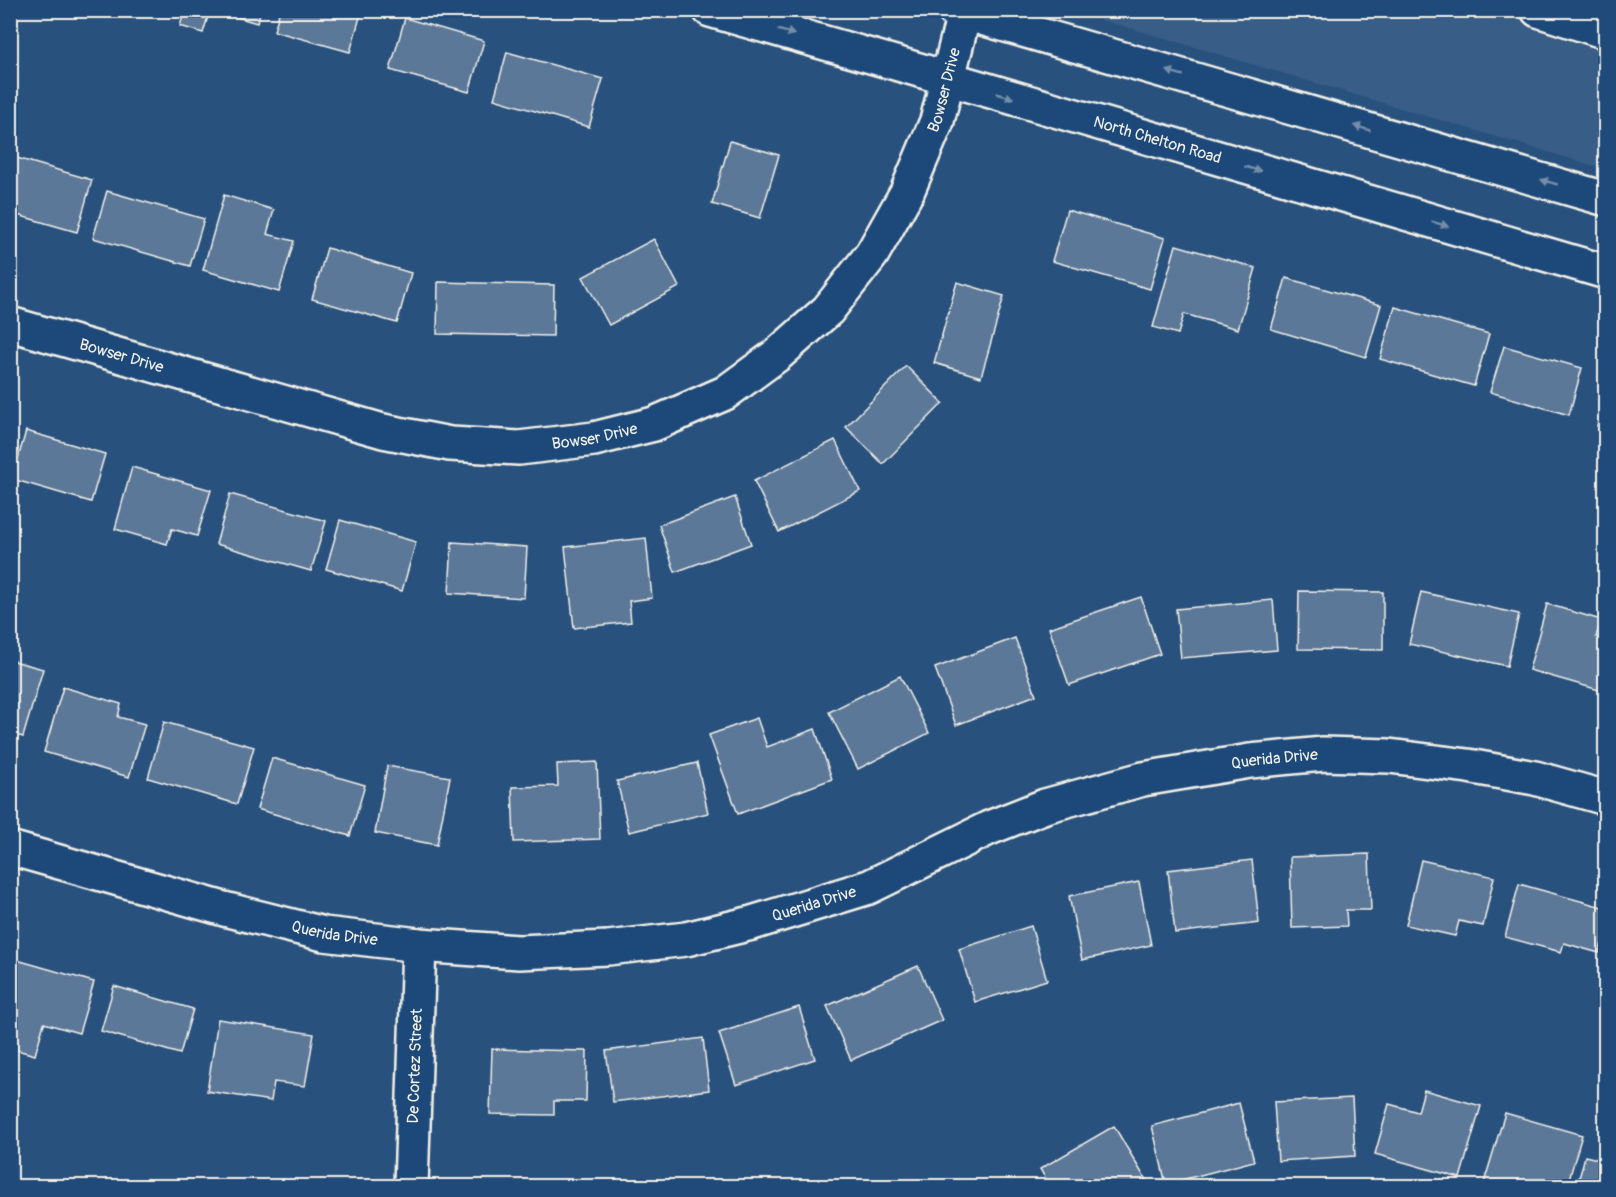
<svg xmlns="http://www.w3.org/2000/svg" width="1616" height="1197" font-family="Pangolin,sans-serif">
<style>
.built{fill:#375d86}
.building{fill:#5b7899;stroke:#f4f1e8;stroke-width:1.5}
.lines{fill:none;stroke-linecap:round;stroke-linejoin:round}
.minor-casing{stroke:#f4f1e8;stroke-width:38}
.secondary-casing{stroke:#f4f1e8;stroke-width:38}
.minor{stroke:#1f4a7a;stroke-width:33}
.secondary{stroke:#1f4a7a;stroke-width:33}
.oneway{fill:#748da6}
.labels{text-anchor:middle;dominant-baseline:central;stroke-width:5;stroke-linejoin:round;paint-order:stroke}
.street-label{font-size:16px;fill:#f4f1e8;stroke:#1f4a7a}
</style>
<rect width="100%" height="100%" fill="#28517e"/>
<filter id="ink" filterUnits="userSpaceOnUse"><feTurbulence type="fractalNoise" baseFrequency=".0167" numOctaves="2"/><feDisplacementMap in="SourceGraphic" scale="12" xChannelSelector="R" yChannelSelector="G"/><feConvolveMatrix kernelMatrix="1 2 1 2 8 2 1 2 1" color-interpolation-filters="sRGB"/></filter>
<g filter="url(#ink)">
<!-- built -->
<path class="built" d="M1070 11H1605V169L1133 29Z"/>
<!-- building -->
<g class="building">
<path d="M185 10H210L203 33 180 26Z"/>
<path d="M213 10H261L257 23Z"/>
<path d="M280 10H362L350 52 274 31Z"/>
<path d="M405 18 484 41 469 92 390 70Z"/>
<path d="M507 52 603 79 589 127 494 99Z"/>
<path d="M730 141 779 155 760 218 712 204Z"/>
<path d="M10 156 92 180 77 232 10 213Z"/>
<path d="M107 191 204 219 190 266 93 238Z"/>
<path d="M224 195 274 210 267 234 294 241 279 292 203 270Z"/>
<path d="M1067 210 1165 238 1150 289 1052 261Z"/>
<path d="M654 239 679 287 609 325 583 277Z"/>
<path d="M1176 245 1256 268 1238 329 1184 314 1178 334 1153 327Z"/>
<path d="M327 248 411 273 397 323 312 299Z"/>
<path d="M1286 278 1381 305 1366 357 1271 329Z"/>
<path d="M438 282 554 285 553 336 437 334Z"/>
<path d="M957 282 1004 296 981 377 934 363Z"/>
<path d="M1395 307 1489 334 1474 386 1380 359Z"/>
<path d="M1504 346 1582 368 1569 415 1490 392Z"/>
<path d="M906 366 943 403 883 464 846 427Z"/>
<path d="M1606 397V428L1597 426Z"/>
<path d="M26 431 105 454 91 502 12 479Z"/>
<path d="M835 440 860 491 779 532 754 481Z"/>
<path d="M132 467 211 490 197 536 172 529 167 544 115 529Z"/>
<path d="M230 494 326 521 311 571 216 544Z"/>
<path d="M735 497 751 544 675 572 659 525Z"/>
<path d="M340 520 416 542 402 591 326 569Z"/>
<path d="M646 538 652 598 629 601 631 622 574 628 565 547Z"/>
<path d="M452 542 527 547 524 598 449 593Z"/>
<path d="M1299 591 1383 592V650L1298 649Z"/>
<path d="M1421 592 1519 614 1507 666 1409 644Z"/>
<path d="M1141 597 1160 654 1069 685 1049 628Z"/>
<path d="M1273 600 1277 650 1181 658 1176 609Z"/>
<path d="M1547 604 1601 620 1596 637 1606 640V692L1529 670Z"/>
<path d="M1015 638 1036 695 956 725 935 668Z"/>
<path d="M10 660 43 669 23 737 10 733Z"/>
<path d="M900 676 929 733 858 769 829 712Z"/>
<path d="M63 687 121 704 118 717 145 724 129 777 44 752Z"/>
<path d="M757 718 767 747 815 729 832 779 738 814 709 735Z"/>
<path d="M164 722 254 747 237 804 148 778Z"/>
<path d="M272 758 365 785 350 836 257 809Z"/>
<path d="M597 762 600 839 514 842 512 787 558 786 557 764Z"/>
<path d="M697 763 708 813 629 832 617 781Z"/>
<path d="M387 766 450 777 437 845 375 833Z"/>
<path d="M1369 854 1371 910H1346L1347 926 1292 928 1290 857Z"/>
<path d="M1252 860 1259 923 1175 933 1168 870Z"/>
<path d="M1421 860 1494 877 1483 926 1459 921 1455 936 1406 925Z"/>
<path d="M1139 882 1151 945 1082 960 1069 896Z"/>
<path d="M1519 884 1606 908V930L1599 953 1564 943 1561 952 1505 937Z"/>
<path d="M1031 926 1047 980 975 1002 959 949Z"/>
<path d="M10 958 94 982 79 1033 44 1023 35 1055 10 1048Z"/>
<path d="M918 966 942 1020 851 1060 827 1006Z"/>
<path d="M114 986 193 1009 180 1054 101 1031Z"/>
<path d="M799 1007 815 1059 736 1085 719 1033Z"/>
<path d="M218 1019 314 1034 305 1086 274 1082 271 1101 207 1091Z"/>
<path d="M703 1038 709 1090 613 1102 606 1051Z"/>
<path d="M492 1049 587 1051 586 1101H554V1115L490 1114Z"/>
<path d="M1424 1090 1481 1106 1460 1178 1375 1154 1389 1104 1418 1112Z"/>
<path d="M1352 1098 1355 1156 1278 1161 1274 1102Z"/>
<path d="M1239 1103 1254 1161 1166 1184 1152 1126Z"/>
<path d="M1505 1113 1582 1135 1567 1186H1483Z"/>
<path d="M1114 1126 1149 1185 1050 1186 1040 1169Z"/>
<path d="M1585 1156 1606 1161V1186H1577Z"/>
</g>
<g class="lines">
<!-- minor casing -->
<g class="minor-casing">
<g id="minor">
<path d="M1538 10 1606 32"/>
<path id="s1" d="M10 324 383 431 450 444 519 448 594 439 654 424 725 393 777 355 828 310 872 254 907 192 937 121 964 14"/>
<path id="s2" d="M10 848 224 909 324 934 419 945 519 952 608 948 686 939 752 923 869 887 989 828 1045 806 1143 779 1250 761 1323 754 1389 756 1468 766 1535 778 1606 798"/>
<path id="s3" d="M411 1186 419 945"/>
</g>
</g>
<!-- secondary casing -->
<g class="secondary-casing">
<g id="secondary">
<path id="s4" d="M710 10 902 65 1606 272"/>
<path d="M954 10 1606 199"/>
</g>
</g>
<!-- minor -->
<use href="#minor" class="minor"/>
<!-- secondary -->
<use href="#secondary" class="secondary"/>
</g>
<!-- one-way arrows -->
<defs><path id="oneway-solid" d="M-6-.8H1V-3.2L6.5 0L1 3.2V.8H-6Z" transform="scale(1.5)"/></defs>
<g class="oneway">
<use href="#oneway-solid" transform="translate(786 32) rotate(16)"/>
<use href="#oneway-solid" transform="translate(1175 73) rotate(-164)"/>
<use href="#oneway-solid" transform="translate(1005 96) rotate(16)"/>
<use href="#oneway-solid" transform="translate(1362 128) rotate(-164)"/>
<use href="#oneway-solid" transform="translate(1253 169) rotate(16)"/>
<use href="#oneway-solid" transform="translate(1549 182) rotate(-164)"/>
<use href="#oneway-solid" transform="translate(1440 224) rotate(16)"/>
</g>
</g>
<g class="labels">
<!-- street labels -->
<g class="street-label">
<text stroke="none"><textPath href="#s1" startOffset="1124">Bowser Drive</textPath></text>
<text stroke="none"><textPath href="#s4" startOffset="466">North Chelton Road</textPath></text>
<text stroke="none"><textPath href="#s1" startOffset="116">Bowser Drive</textPath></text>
<text stroke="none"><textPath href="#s1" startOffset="602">Bowser Drive</textPath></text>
<text stroke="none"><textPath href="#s2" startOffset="1308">Querida Drive</textPath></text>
<text stroke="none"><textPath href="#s2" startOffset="822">Querida Drive</textPath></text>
<text stroke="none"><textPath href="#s2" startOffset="336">Querida Drive</textPath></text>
<text stroke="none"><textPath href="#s3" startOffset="120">De Cortez Street</textPath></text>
</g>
</g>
<!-- margin -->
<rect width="1616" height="1197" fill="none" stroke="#1f4a7a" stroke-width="36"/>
<rect x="18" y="18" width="1580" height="1161" fill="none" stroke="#f4f1e8" stroke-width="2" filter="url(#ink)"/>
</svg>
